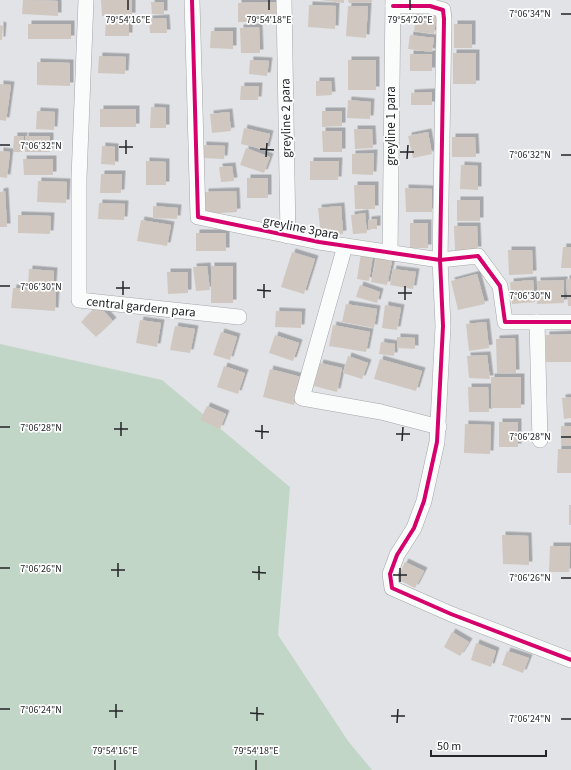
<svg xmlns="http://www.w3.org/2000/svg" width="571" height="770" font-family="'Source Sans 3',sans-serif">
<style>
.green{fill:#c1d6c6}
.building{fill:#d0c8c0;filter:url(#shadow)}
.lines{fill:none;stroke-linecap:round;stroke-linejoin:round}
.minor-casing{stroke:#a5a6a9;stroke-width:16}
.minor{stroke:#fafbfb;stroke-width:15}
.cycleway-casing{stroke:#fff;stroke-width:6}
.cycleway{stroke:#d6006c;stroke-width:4}
.ticks{fill:none;stroke:#232527;stroke-width:1.5}
.labels{text-anchor:middle;dominant-baseline:central;stroke-width:3.5;stroke-linejoin:round;paint-order:stroke}
.street-label{font-size:13px;fill:#232527;stroke:#fff}
.ticks-label{font-size:10px;text-anchor:middle;fill:#232527;stroke:#fff;stroke-width:3.5;stroke-linejoin:round;paint-order:stroke}
</style>
<defs>
<filter id="shadow"><feDropShadow dx="3.5" dy="-3.5" stdDeviation="0" flood-color="#0004"/></filter>
</defs>
<rect width="100%" height="100%" fill="#e1e3e6"/>
<!-- green -->
<path class="green" d="M0 344 162 380 290 487 278 635 348 741 372 770H0Z"/>
<!-- building -->
<g class="building">
<path d="M23 0 58 1V16L22 14Z"/>
<path d="M101 0H132V16H102Z"/>
<path d="M320 0H344V3Z"/>
<path d="M348 0H372V2L349 3Z"/>
<path d="M151 2H164V14H152Z"/>
<path d="M278 2V22H238V3Z"/>
<path d="M309 5 336 6 335 29 308 27Z"/>
<path d="M348 6H368L366 38 346 36Z"/>
<path d="M417 10 437 13 434 34 414 31Z"/>
<path d="M166 18 167 33H150L149 19Z"/>
<path d="M106 19H129V36H105Z"/>
<rect x="28" y="24" width="43" height="15"/>
<rect x="454" y="24" width="18" height="24"/>
<path d="M0 25 3 26 2 40H0Z"/>
<path d="M259 27 260 53H241L240 28Z"/>
<path d="M211 31H233V49L210 48Z"/>
<path d="M410 35 434 38 432 52 408 49Z"/>
<rect x="453" y="53" width="23" height="31"/>
<rect x="410" y="54" width="22" height="17"/>
<path d="M99 56 126 57 125 74 98 73Z"/>
<path d="M250 60 269 61 267 76 249 74Z"/>
<rect x="348" y="60" width="28" height="30"/>
<path d="M37 62 70 63V86L37 85Z"/>
<path d="M316 81H331L332 95 316 96Z"/>
<path d="M0 84 11 85 6 121 0 120Z"/>
<path d="M241 86H259L258 100H240Z"/>
<path d="M432 92V105H411V93Z"/>
<path d="M348 100 371 102 370 119 347 118Z"/>
<path d="M151 107 166 108V128H150Z"/>
<rect x="100" y="109" width="36" height="18"/>
<path d="M37 111 55 112 54 130 36 129Z"/>
<path d="M322 111H342V126L322 127Z"/>
<path d="M229 112 231 131 212 133 210 114Z"/>
<path d="M244 128 270 134 266 150 241 144Z"/>
<path d="M354 129H372L373 148 355 149Z"/>
<path d="M322 131H342V152H323Z"/>
<path d="M428 132 432 154 413 158 408 136Z"/>
<path d="M14 136H24L22 152H13Z"/>
<rect x="25" y="136" width="25" height="16"/>
<path d="M452 137H475L476 157H452Z"/>
<path d="M203 145 225 146 224 159 203 158Z"/>
<path d="M102 146 115 147V165L101 164Z"/>
<path d="M246 148 270 157 264 173 240 165Z"/>
<path d="M0 151 10 152 7 178 0 177Z"/>
<path d="M374 153 373 175 352 174V154Z"/>
<path d="M23 159H53V175H24Z"/>
<path d="M146 161 166 162V185H146Z"/>
<path d="M310 161H339L338 180H310Z"/>
<path d="M461 165 478 166V190L460 189Z"/>
<path d="M232 166 234 181 221 182 219 167Z"/>
<path d="M101 174H122L121 193H100Z"/>
<rect x="247" y="178" width="21" height="20"/>
<path d="M38 181 67 182 66 203 37 202Z"/>
<path d="M354 185H375V209H355Z"/>
<path d="M405 188 432 189V212H406Z"/>
<path d="M5 191 7 227H0V192Z"/>
<path d="M236 191 237 212 206 214 205 192Z"/>
<rect x="457" y="200" width="23" height="21"/>
<path d="M99 203 125 204 124 220 98 219Z"/>
<path d="M153 206 178 208 177 219 153 218Z"/>
<path d="M341 206 343 234 321 236 318 208Z"/>
<path d="M365 213 367 233 353 234 351 215Z"/>
<path d="M18 215 51 216 50 234 18 233Z"/>
<path d="M377 219V229H368V220Z"/>
<path d="M141 220 171 225 167 246 137 241Z"/>
<rect x="410" y="223" width="18" height="25"/>
<path d="M454 226H477L478 250H455Z"/>
<rect x="196" y="233" width="30" height="18"/>
<path d="M563 247H571V268H561Z"/>
<path d="M508 250H532L533 274 509 275Z"/>
<path d="M292 252 315 259 304 294 281 287Z"/>
<path d="M361 253 373 255 369 281 357 279Z"/>
<path d="M376 258 392 261 387 285 371 282Z"/>
<path d="M207 266 210 290 196 291 193 267Z"/>
<rect x="211" y="266" width="22" height="37"/>
<path d="M29 269 54 271 53 287 28 285Z"/>
<path d="M393 269 416 272 413 289 390 285Z"/>
<path d="M167 272H188V293L168 294Z"/>
<path d="M477 274 485 304 458 310 451 281Z"/>
<path d="M566 279H571V306H568Z"/>
<path d="M533 280 535 302 512 304 510 282Z"/>
<path d="M564 280V303L537 304V281Z"/>
<path d="M360 285 380 292 377 303 356 297Z"/>
<path d="M13 288 56 291 55 311 11 308Z"/>
<path d="M346 304 377 309 374 328 342 322Z"/>
<path d="M98 305 113 321 96 337 81 322Z"/>
<path d="M385 305 401 308 397 330 382 328Z"/>
<path d="M276 311 302 312 301 328 275 327Z"/>
<path d="M140 320 161 323 157 347 136 343Z"/>
<path d="M486 322 489 348 469 351 466 324Z"/>
<path d="M333 325 370 332 366 352 329 346Z"/>
<path d="M175 326 195 329 190 353 170 350Z"/>
<path d="M221 332 237 337 230 360 213 355Z"/>
<path d="M571 334V362H546V335Z"/>
<path d="M275 335 299 343 293 361 269 353Z"/>
<path d="M397 337 415 338V349L397 348Z"/>
<path d="M515 338 516 373H497L496 339Z"/>
<path d="M381 342 395 344 394 356 379 354Z"/>
<path d="M487 355 490 379 469 378 467 356Z"/>
<path d="M348 356 368 363 362 379 343 373Z"/>
<path d="M380 359 422 371 416 391 374 379Z"/>
<path d="M320 363 342 368 337 392 314 386Z"/>
<path d="M224 366 245 373 238 394 217 387Z"/>
<path d="M270 369 301 377 294 405 263 397Z"/>
<rect x="491" y="377" width="30" height="31"/>
<path d="M468 387H488L489 412H469Z"/>
<path d="M571 397V418L564 419 562 398Z"/>
<path d="M207 406 226 414 220 429 200 420Z"/>
<rect x="499" y="422" width="19" height="25"/>
<path d="M465 424 491 425 490 454 464 453Z"/>
<rect x="561" y="426" width="10" height="19"/>
<path d="M558 449H571V473H557Z"/>
<rect x="569" y="505" width="2" height="20"/>
<path d="M502 535 528 536 529 565 503 564Z"/>
<path d="M550 546H570L569 572H549Z"/>
<path d="M405 562 424 571 415 588 397 579Z"/>
<path d="M452 632 469 642 460 656 444 647Z"/>
<path d="M476 643 496 651 491 667 471 660Z"/>
<path d="M507 651 529 658 523 673 502 665Z"/>
</g>
<g class="lines">
<!-- minor casing -->
<g class="minor-casing">
<g id="minor">
<path d="M86 0 79 178V300L239 317"/>
<path d="M192 0 198 217 319 242 440 260 478 256 500 286 505 322H571"/>
<path d="M284 0 288 236"/>
<path d="M393 6H430L443 10 444 19 440 260 443 326 437 442 424 501 414 528 397 555 390 574 392 588 451 614 571 660"/>
<path d="M345 246 302 398 381 412 439 427"/>
<path d="M390 253 393 0"/>
<path d="M537 322 540 440"/>
</g>
</g>
<!-- minor -->
<use href="#minor" class="minor"/>
<!-- cycleway casing -->
<g class="cycleway-casing">
<g id="cycleway">
<path d="M192 0 198 217 319 242 440 260 478 256 500 286 505 322H571"/>
<path d="M393 6H430L443 10 444 19 440 260 443 326 437 442 424 501 414 528 397 555 390 574 392 588 451 614 571 660"/>
</g>
</g>
<!-- cycleway -->
<use href="#cycleway" class="cycleway"/>
</g>
<!-- ticks -->
<path class="ticks" d="M128 10V0M269 10V0M410 10V0M561 14H571M0 145H10M119 147H133M260 149 274 150M400 152H414M126 154V140M561 155H571M266 157 267 143M407 159 408 145M0 286H10M116 288H130M257 290 271 291M398 293H412M123 295V281M561 296H571M264 298V284M405 300V286M0 427H10M114 429H128M255 431 269 432M396 434H410M121 436V422M561 437H571M262 439V425M402 441 403 427M0 568H10M111 570H125M252 572 266 573M393 575H407M118 577V563M561 578H571M259 580V566M400 582V568M0 709H10M109 711H123M250 713 264 714M391 716H405M116 718V704M561 719H571M257 721V707M397 723 398 709M115 770V760M256 770V760"/>
<g class="labels">
<!-- street labels -->
<g class="street-label">
<text transform="translate(286 118) rotate(-91)">greyline 2 para</text>
<text transform="translate(391 126) rotate(-90)">greyline 1 para</text>
<text transform="translate(301 228) rotate(11)">greyline 3para</text>
<text transform="translate(141 307) rotate(6)">central gardern para</text>
</g>
</g>
<g class="ticks-label">
<text x="530" y="17">7°06'34"N</text>
<text x="128" y="23">79°54'16"E</text>
<text x="269" y="23">79°54'18"E</text>
<text x="410" y="23">79°54'20"E</text>
<text x="41" y="149">7°06'32"N</text>
<text x="530" y="158">7°06'32"N</text>
<text x="41" y="290">7°06'30"N</text>
<text x="530" y="299">7°06'30"N</text>
<text x="41" y="431">7°06'28"N</text>
<text x="530" y="440">7°06'28"N</text>
<text x="41" y="572">7°06'26"N</text>
<text x="530" y="581">7°06'26"N</text>
<text x="41" y="713">7°06'24"N</text>
<text x="530" y="722">7°06'24"N</text>
<text x="115" y="754">79°54'16"E</text>
<text x="256" y="754">79°54'18"E</text>
</g>
<!-- scale -->
<path d="M431 750v6h115v-6" fill="none" stroke="#232527" stroke-width="2"/>
<text x="437" y="750" font-size="12" fill="#232527" stroke="#ffffff" stroke-width="3" paint-order="stroke">50 m</text>
</svg>
